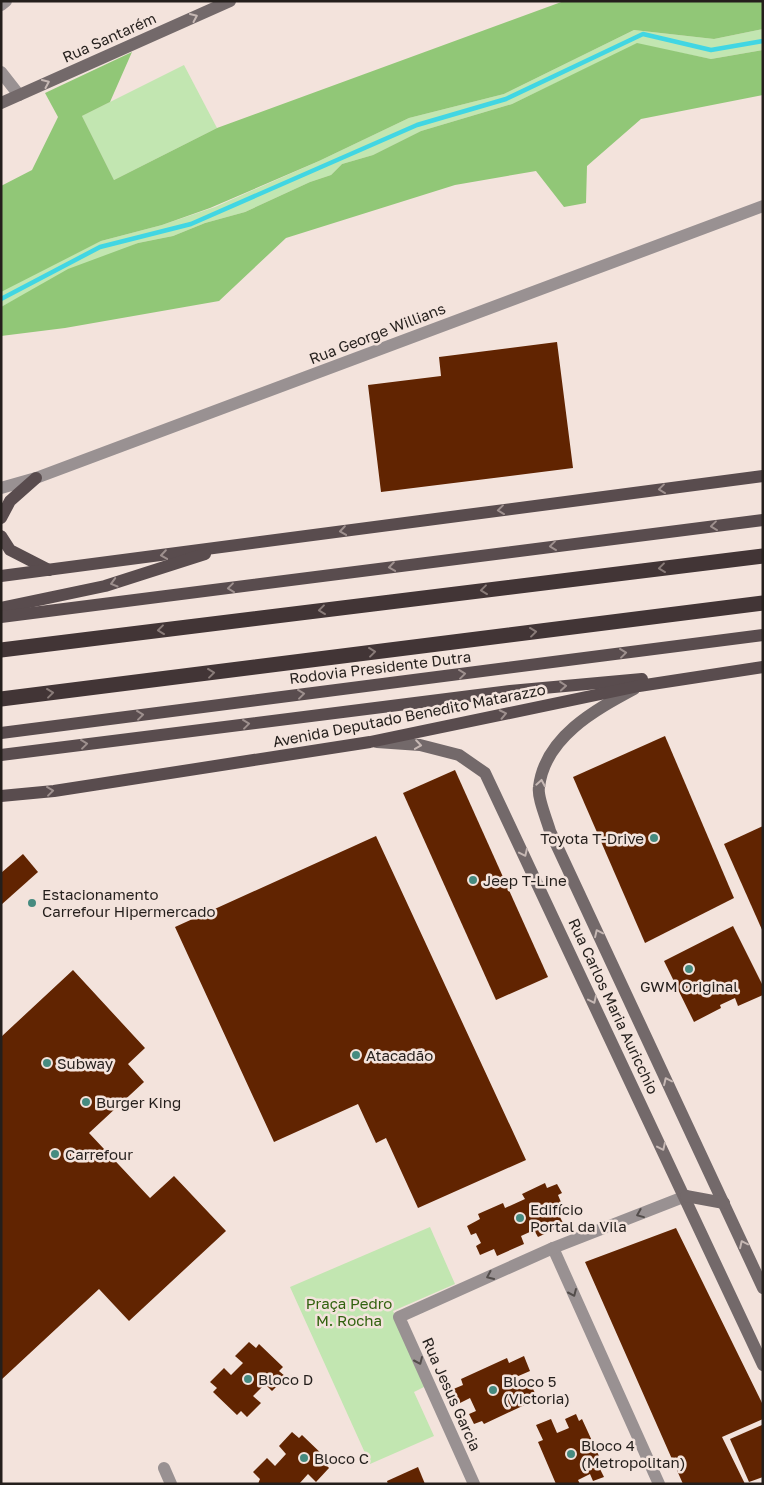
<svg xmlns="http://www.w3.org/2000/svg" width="764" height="1485" font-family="'Golos Text',sans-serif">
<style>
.green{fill:#c2e6b1}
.forest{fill:#91c777}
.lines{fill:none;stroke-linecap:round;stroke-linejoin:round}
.stream{stroke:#41d6e3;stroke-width:4.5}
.building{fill:#612401}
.street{stroke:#999192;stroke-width:12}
.secondary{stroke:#73696a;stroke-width:12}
.primary{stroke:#594c4e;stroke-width:12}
.highway{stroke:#423536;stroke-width:15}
.oneway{stroke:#c6b8b4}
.oneway2{stroke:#9e908e}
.oneway3{stroke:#897b78}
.oneway4{stroke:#534d4b}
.poi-dot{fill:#468b80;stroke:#f3e3dc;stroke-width:2}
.labels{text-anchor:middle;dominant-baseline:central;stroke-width:5;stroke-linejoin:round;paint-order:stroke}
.street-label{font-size:15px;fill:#241f1c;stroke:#f3e3dc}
.poi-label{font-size:15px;fill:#241f1c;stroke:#f3e3dc;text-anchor:start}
.park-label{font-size:15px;fill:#32620f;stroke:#f3e3dc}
</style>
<rect width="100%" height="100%" fill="#f3e3dc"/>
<!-- green -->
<g class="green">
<path d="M763 29V50L711 59 637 44 512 104 421 131 373 155 342 164 331 175 310 182 245 212 205 223 173 236 138 243 29 292 1 307V290L101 241 162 225 215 207 319 161 409 118 504 94 634 30 714 39Z"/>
<path d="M184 65 217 128 114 180 82 116Z"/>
<path d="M430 1227 455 1284 393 1311 426 1386 414 1392 434 1436 370 1464 290 1287Z"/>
</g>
<!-- forest -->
<g class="forest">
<path d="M564 1H763V29L714 39 634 30 504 94 409 118 319 161 210 208 162 225 101 241 1 292V186L32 170 58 117 45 93 132 52 110 102 82 116 114 180 217 128Z"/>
<path d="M637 43 711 59 763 50V95L641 119 587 166 586 203 564 207 536 171 455 185 286 238 219 301 65 328 1 336V307L68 269 138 243 173 236 205 223 245 212 310 182 331 175 342 164 373 155 421 131 512 104Z"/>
</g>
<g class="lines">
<!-- stream -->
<path class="stream" d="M1 299 100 247 191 224 417 125 506 99 643 34 711 50 763 41"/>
</g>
<!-- building -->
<g class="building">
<path d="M557 342 573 468 381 492 368 385 441 376 439 357Z"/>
<path d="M665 736 734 898 645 943 573 777Z"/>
<path d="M455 770 548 977 496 1000 403 793Z"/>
<path d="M763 826V932L724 844Z"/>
<path d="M376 836 526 1160 418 1208 386 1138 376 1143 358 1104 274 1142 175 927Z"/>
<path d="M23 854 38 872 1 905V873Z"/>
<path d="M733 926 763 986V995L738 1006 735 998 720 1005 721 1008 694 1022 664 961Z"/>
<path d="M73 970 145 1048 128 1064 144 1082 89 1133 150 1198 174 1176 226 1231 129 1321 99 1289 1 1380V1037Z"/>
<path d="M545 1183 547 1188 557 1184 562 1193 558 1195 563 1207 567 1205 570 1212 560 1217 564 1225 538 1237 534 1230 521 1236 524 1244 497 1256 494 1249 480 1255 476 1246 481 1243 476 1233 471 1235 467 1226 480 1219 478 1214 503 1203 505 1208 525 1199 522 1194Z"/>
<path d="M676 1228 763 1405V1419L722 1437 745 1484H683L585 1262Z"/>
<path d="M249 1342 256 1348 259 1344 283 1367 279 1371 286 1377 272 1391 265 1384 253 1396 261 1403 247 1417 241 1411 237 1415 213 1392 217 1388 210 1382 224 1368 231 1375 243 1363 235 1356Z"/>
<path d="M524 1356 530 1371 516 1377 522 1389 531 1385 536 1395 529 1398 531 1402 484 1424 482 1421 474 1424 469 1414 476 1411 470 1398 458 1404 451 1390 463 1385 461 1379 507 1358 509 1363Z"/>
<path d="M576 1414 579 1421 582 1419 604 1467 600 1469 604 1477 593 1481 590 1474 578 1480 580 1484H556L538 1442 543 1440 536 1425 551 1419 557 1433 569 1428 565 1419Z"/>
<path d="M762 1425 763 1477 749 1482 730 1439Z"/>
<path d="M292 1432 299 1438 302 1435 326 1458 323 1461 329 1468 316 1482 308 1474 299 1484H258L260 1479 253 1472 267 1458 275 1466 286 1454 279 1446Z"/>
<path d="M418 1467 425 1484H388L387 1481Z"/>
</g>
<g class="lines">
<!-- street -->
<g class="street">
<path d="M1 5 6 1"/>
<path d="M1 72 19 95"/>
<path d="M1 488 36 478 763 206"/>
<path d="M553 1248 659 1484"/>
<path d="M164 1468 171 1484"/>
<path d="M474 1484 399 1317 553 1248 686 1196"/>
</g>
<!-- secondary -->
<g class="secondary">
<path d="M1 103 230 1"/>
<path d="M634 689C595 710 545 737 539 787 537 797 547 820 550 831L763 1288"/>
<path d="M377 742 420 745 459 755 485 773 763 1365"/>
<path d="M686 1196 724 1203"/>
</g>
<!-- primary -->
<g class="primary">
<path d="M1 518 10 501 36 478"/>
<path d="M1 536 10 550 49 570"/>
<path d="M1 576 763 476"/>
<path d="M1 608 105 586 205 554"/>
<path d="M1 617 763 520"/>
<path d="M1 733 763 635"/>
<path d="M1 755 510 691 642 679"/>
<path d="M1 796 54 791 370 742 639 686 763 667"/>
</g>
<!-- highway -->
<g class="highway">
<path d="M1 650 763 556"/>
<path d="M1 699 763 603"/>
</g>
</g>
<!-- one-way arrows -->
<defs><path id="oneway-chevron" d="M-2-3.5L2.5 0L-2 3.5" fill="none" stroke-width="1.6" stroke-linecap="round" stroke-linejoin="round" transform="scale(1.25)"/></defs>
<g class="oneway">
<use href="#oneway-chevron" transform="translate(194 17) rotate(-24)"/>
<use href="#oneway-chevron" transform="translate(46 83) rotate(-24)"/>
<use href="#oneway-chevron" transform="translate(418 745) rotate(8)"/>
<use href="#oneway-chevron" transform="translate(541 783) rotate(-80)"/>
<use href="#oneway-chevron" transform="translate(524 853) rotate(65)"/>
<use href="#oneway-chevron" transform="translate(598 933) rotate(-115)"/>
<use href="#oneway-chevron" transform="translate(593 1000) rotate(65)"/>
<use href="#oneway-chevron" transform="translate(667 1081) rotate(-115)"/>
<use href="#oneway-chevron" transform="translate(662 1147) rotate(65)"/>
<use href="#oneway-chevron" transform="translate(743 1244) rotate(-115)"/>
</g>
<g class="oneway2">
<use href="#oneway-chevron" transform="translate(662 489) rotate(173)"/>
<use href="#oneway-chevron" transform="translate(501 510) rotate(173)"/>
<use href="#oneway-chevron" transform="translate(714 526) rotate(173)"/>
<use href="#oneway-chevron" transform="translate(343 531) rotate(172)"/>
<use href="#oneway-chevron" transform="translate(553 546) rotate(173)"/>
<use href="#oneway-chevron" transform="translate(164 555) rotate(172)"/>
<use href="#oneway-chevron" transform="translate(392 567) rotate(172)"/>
<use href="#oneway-chevron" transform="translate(114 583) rotate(164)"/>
<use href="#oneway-chevron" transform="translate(231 588) rotate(173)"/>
<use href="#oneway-chevron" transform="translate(623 653) rotate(-7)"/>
<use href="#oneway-chevron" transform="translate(462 674) rotate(-7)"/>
<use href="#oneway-chevron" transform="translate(563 686) rotate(-5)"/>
<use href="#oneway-chevron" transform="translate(301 694) rotate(-7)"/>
<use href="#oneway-chevron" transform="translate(503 714) rotate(-12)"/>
<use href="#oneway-chevron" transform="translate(140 715) rotate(-7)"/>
<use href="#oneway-chevron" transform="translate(246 724) rotate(-7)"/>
<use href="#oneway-chevron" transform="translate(84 744) rotate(-7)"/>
<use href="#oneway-chevron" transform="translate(50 791) rotate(-7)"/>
</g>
<g class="oneway3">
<use href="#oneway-chevron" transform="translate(662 568) rotate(173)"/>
<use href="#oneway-chevron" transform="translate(484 590) rotate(173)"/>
<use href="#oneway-chevron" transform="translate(322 610) rotate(173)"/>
<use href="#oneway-chevron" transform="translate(161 630) rotate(173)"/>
<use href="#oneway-chevron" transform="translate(533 632) rotate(-7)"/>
<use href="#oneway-chevron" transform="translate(372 652) rotate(-7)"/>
<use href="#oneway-chevron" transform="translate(211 673) rotate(-7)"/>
<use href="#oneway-chevron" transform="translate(50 693) rotate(-7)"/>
</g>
<g class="oneway4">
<use href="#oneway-chevron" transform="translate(640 1214) rotate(158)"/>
<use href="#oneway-chevron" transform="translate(490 1276) rotate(156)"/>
<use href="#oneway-chevron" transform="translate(573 1293) rotate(66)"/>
<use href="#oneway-chevron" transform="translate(419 1361) rotate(66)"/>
</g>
<!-- markers -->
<g class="poi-dot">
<circle cx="654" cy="838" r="5"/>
<circle cx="473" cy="880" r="5"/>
<circle cx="32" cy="903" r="5"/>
<circle cx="689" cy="969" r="5"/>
<circle cx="356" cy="1055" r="5"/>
<circle cx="47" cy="1063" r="5"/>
<circle cx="86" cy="1102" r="5"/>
<circle cx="55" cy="1154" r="5"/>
<circle cx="520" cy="1218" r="5"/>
<circle cx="248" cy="1379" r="5"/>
<circle cx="493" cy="1390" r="5"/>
<circle cx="571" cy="1454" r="5"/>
<circle cx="304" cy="1458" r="5"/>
</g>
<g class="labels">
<!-- street labels -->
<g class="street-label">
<text transform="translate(109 37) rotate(-24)">Rua Santarém</text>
<text transform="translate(377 333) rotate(-21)">Rua George Willians</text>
<text transform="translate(380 667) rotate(-7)">Rodovia Presidente Dutra</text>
<text transform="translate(409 715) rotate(-11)">Avenida Deputado Benedito Matarazzo</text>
<text transform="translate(614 1006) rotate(65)">Rua Carlos Maria Auricchio</text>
<text transform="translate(452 1394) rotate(66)">Rua Jesus Garcia</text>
</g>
<!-- poi labels -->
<g class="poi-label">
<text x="644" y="838" text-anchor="end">Toyota T-Drive</text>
<text x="483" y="880">Jeep T-Line</text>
<text x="42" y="894">Estacionamento<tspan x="42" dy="17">Carrefour Hipermercado</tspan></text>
<text x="689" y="986" text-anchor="middle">GWM Original</text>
<text x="366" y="1055">Atacadão</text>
<text x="57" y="1063">Subway</text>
<text x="96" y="1102">Burger King</text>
<text x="65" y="1154">Carrefour</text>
<text x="530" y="1209">Edifício<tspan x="530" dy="17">Portal da Vila</tspan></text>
<text x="258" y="1379">Bloco D</text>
<text x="503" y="1381">Bloco 5<tspan x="503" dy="17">(Victoria)</tspan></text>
<text x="581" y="1445">Bloco 4<tspan x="581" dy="17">(Metropolitan)</tspan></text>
<text x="314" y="1458">Bloco C</text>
</g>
<!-- park labels -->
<g class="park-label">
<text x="349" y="1303">Praça Pedro<tspan x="349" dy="17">M. Rocha</tspan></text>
</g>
</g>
<!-- border -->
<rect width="764" height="1485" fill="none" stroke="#241f1c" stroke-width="5"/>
</svg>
